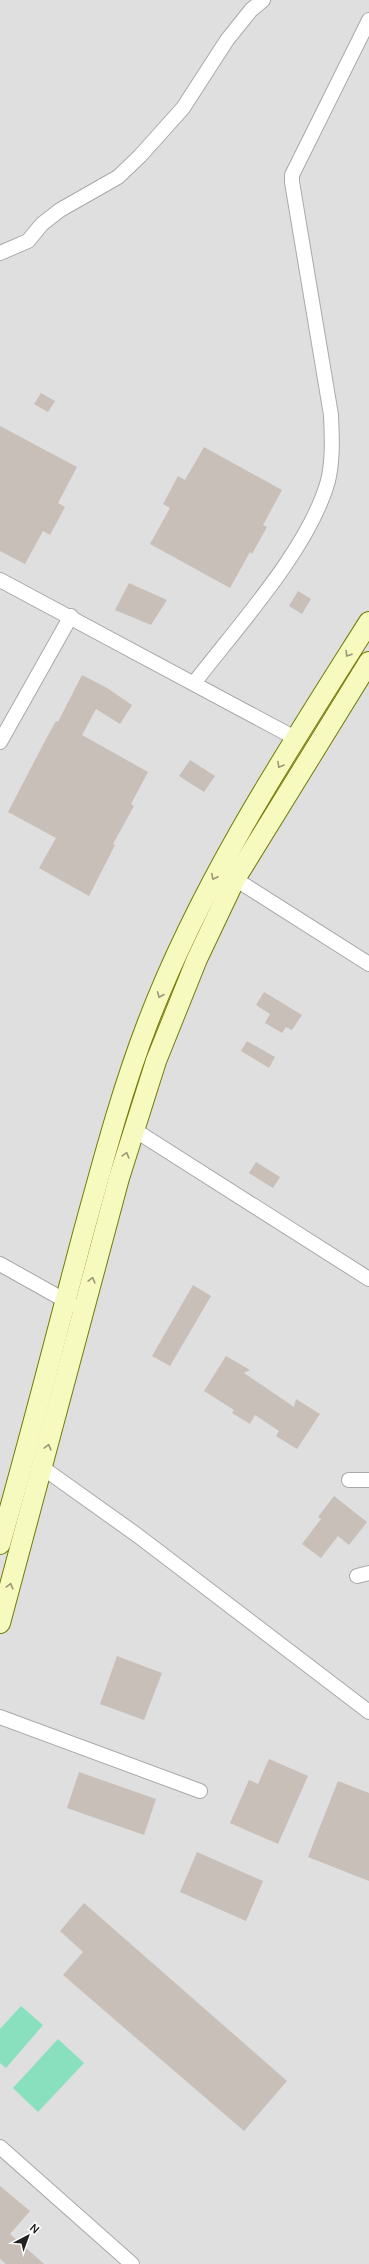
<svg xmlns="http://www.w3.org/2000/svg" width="369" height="2264" font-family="Manrope,sans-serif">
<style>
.residential{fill:#e0dfdf}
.pitch{fill:#88e0be}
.building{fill:#c7bfb8}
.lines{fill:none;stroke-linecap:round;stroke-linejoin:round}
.minor-casing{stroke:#a9a9a9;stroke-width:16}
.secondary-casing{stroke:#707d05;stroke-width:22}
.minor{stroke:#fff;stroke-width:14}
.secondary{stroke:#f7fabf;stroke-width:20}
.oneway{stroke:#979978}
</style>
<rect width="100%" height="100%" fill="#f2efe9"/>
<!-- residential -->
<rect class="residential" x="0" y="0" width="369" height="2264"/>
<!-- pitch -->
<g class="pitch">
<path d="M21 2006 43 2025 6 2068 0 2063V2029Z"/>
<path d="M58 2039 84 2063 38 2112 13 2088Z"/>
</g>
<!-- building -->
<g class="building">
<path d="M41 393 55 401 48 412 34 404Z"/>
<path d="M0 426 77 467 58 503 65 507 50 535 43 531 25 564 0 551Z"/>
<path d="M204 447 282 490 263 525 267 527 252 554 250 552 230 588 150 544 170 508 163 504 178 476 185 480Z"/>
<path d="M129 583 167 600 151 625 115 610Z"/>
<path d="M298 591 311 599 302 614 289 606Z"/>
<path d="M82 675 107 688 132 705 120 724 96 709 82 735 148 772 131 804 134 806 113 844 115 845 89 896 39 868 56 838 8 812 46 739 56 721 58 722Z"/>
<path d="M190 760 215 776 204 792 179 776Z"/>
<path d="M264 992 302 1015 292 1030 286 1027 282 1033 265 1023 270 1014 256 1005Z"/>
<path d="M247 1041 275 1057 269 1068 241 1051Z"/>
<path d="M256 1162 280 1177 273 1188 249 1173Z"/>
<path d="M193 1285 211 1296 170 1366 152 1356Z"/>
<path d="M226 1356 250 1370 244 1373 294 1407 296 1399 320 1414 297 1449 276 1436 279 1431 255 1415 250 1424 232 1413 234 1410 204 1391Z"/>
<path d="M334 1496 367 1522 349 1545 338 1536 321 1558 302 1544 321 1519 318 1517Z"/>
<path d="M117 1656 162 1673 144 1720 100 1704Z"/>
<path d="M269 1759 308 1776 278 1844 230 1823 249 1780 258 1784Z"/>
<path d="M79 1772 156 1799 144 1835 67 1808Z"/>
<path d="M338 1781 369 1793V1881L308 1857Z"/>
<path d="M197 1852 263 1881 246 1921 180 1892Z"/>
<path d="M84 1903 287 2081 244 2131 63 1975 83 1952 60 1931Z"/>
<path d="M0 2186 30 2211 10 2234 44 2264H6L0 2259Z"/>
</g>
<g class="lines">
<!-- minor casing -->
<g class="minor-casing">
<g id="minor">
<path d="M0 253 28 241 42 224 60 210 118 177 140 156 183 108 227 40 251 10 263 0"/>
<path d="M0 580 295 738"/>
<path d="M194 683C237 627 309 549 328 481 333 460 332 437 331 415L292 182V175L369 20"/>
<path d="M0 742 71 616"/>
<path d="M235 879 369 964"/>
<path d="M133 1129 369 1279"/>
<path d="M0 1264 73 1305"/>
<path d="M43 1468 137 1535 369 1712"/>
<path d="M349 1480H369"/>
<path d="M357 1576 369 1573"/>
<path d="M0 1717 200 1791"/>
<path d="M0 2147 132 2264"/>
</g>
</g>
<!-- secondary casing -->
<g class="secondary-casing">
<g id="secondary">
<path d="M0 1544C29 1443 55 1340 82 1238 102 1165 121 1092 148 1022 203 879 288 750 369 622"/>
<path d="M0 1623 119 1178 156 1061 197 959 235 879 369 662"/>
</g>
</g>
<!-- minor -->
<use href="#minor" class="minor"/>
<!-- secondary -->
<use href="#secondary" class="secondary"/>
</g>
<!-- one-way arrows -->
<defs><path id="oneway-chevron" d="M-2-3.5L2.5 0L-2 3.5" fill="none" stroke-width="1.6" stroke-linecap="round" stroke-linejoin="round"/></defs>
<g class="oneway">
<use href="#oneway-chevron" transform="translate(348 654) rotate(122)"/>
<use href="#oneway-chevron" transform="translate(280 765) rotate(120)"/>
<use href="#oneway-chevron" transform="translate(214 877) rotate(117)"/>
<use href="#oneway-chevron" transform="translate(160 995) rotate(113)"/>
<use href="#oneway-chevron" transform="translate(126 1155) rotate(-74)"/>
<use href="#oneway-chevron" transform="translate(92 1280) rotate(-75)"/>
<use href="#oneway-chevron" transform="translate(48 1447) rotate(-75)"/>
<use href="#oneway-chevron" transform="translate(10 1586) rotate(-75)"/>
</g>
<!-- north arrow -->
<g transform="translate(28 2236) rotate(41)" stroke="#ffffff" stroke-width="3" paint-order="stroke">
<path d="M0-3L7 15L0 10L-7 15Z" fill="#222222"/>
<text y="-6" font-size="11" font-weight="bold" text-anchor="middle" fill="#222222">N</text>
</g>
</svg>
